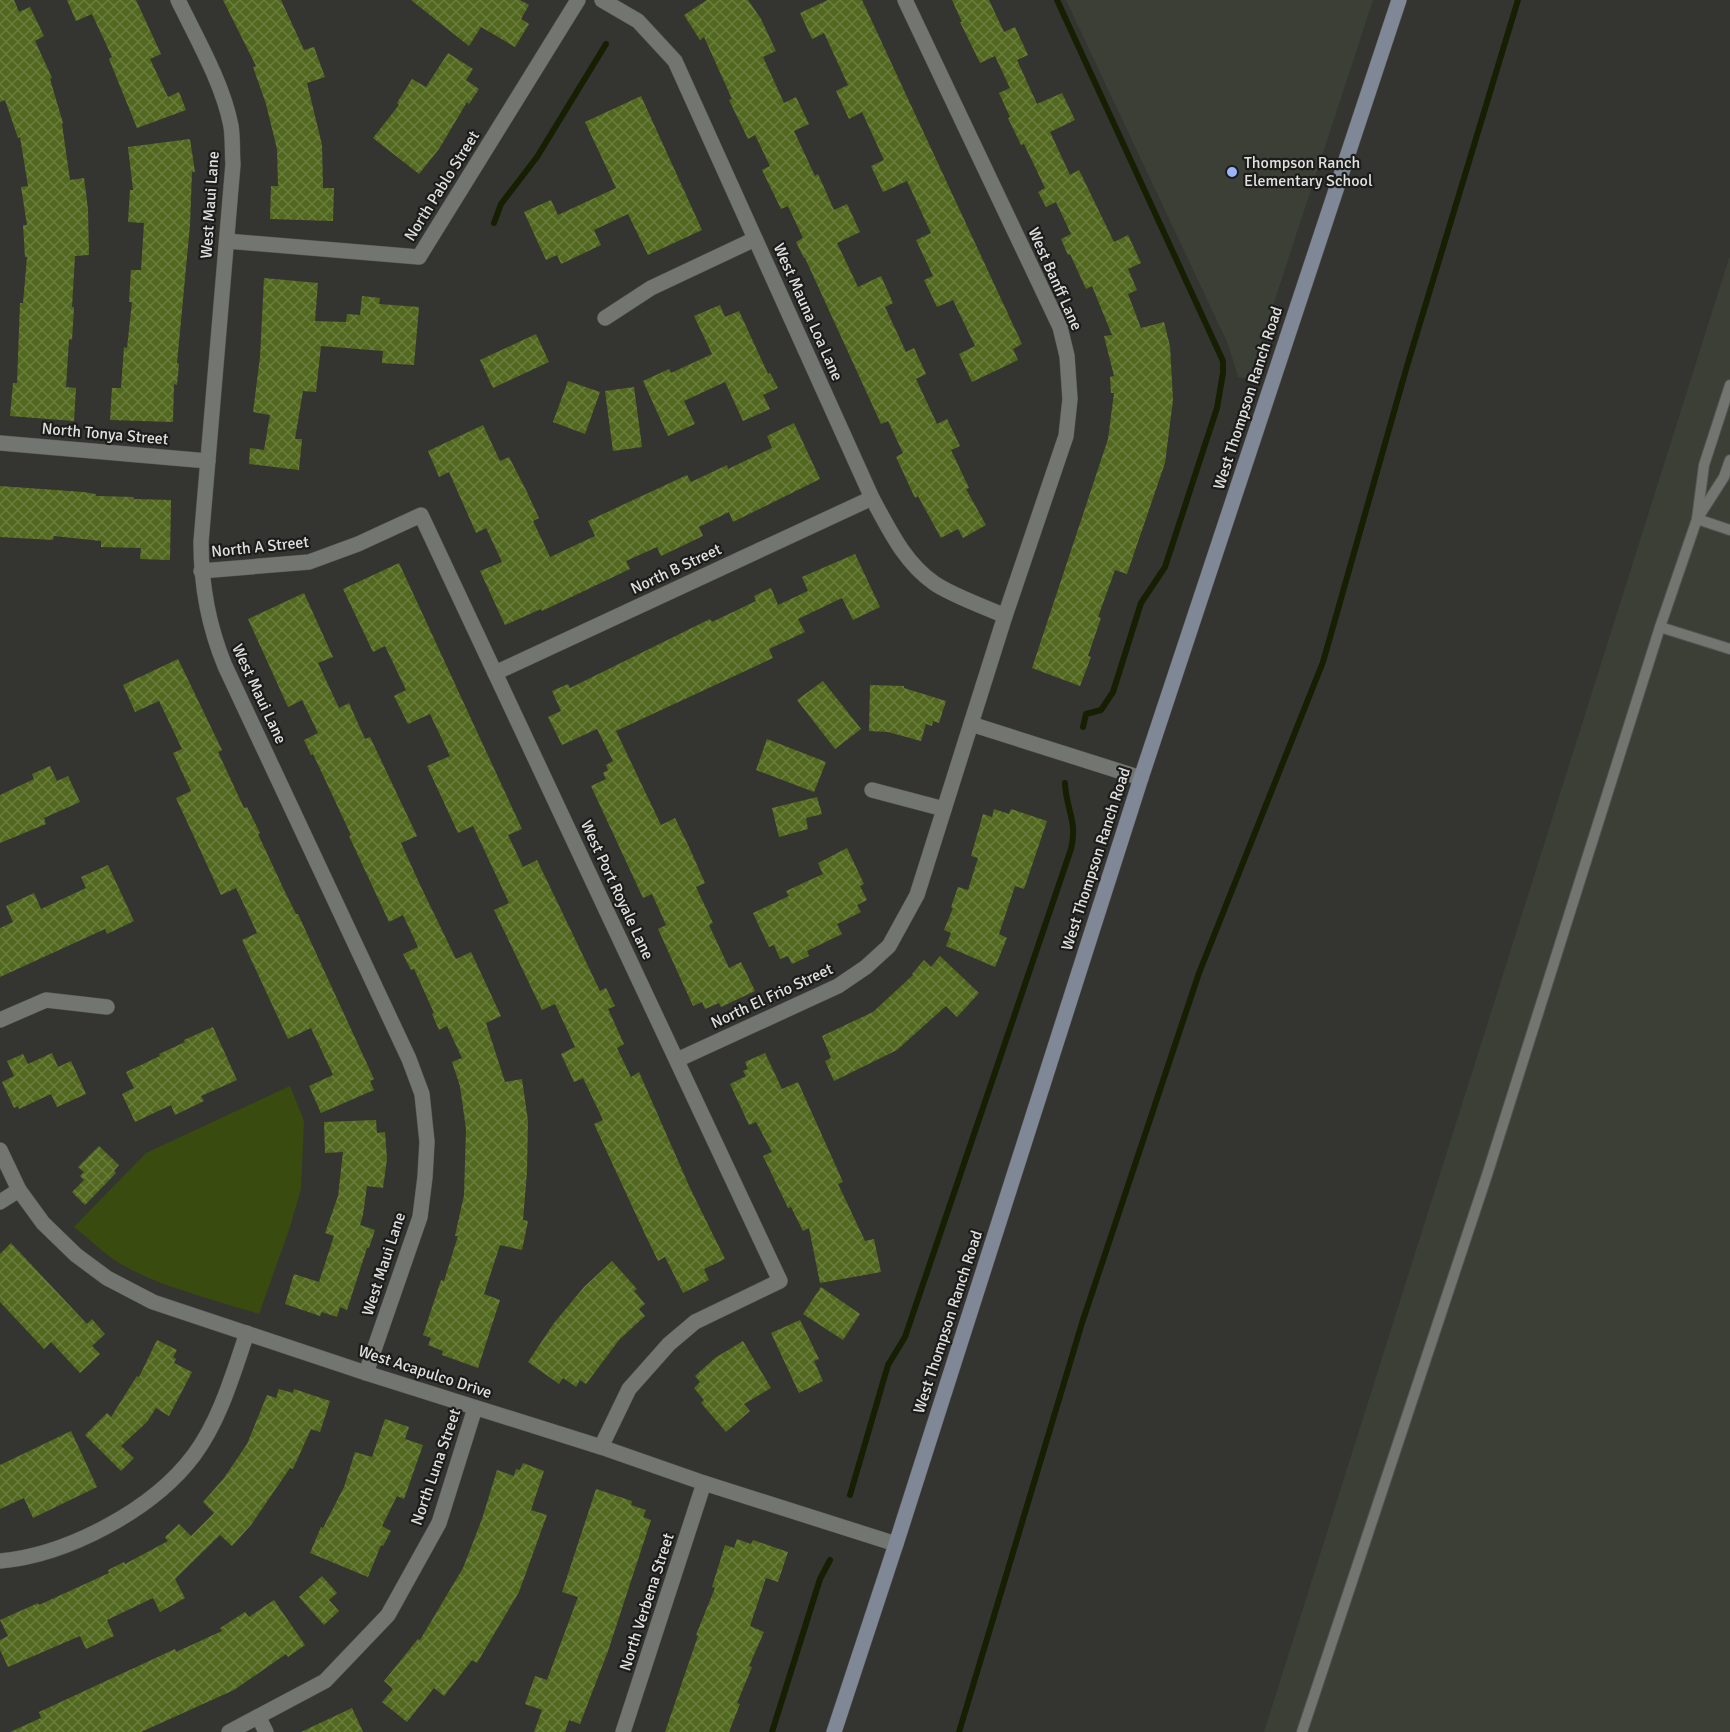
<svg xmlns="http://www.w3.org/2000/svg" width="1730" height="1732" font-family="Signika,sans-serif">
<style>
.built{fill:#3b3f35}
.green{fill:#3a4b10}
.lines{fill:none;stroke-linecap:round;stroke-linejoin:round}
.stream{stroke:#161f02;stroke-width:6}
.building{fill:url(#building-cross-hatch)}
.lane-casing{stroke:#525450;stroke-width:12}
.street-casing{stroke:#525450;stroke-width:16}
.secondary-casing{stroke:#525450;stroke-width:16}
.lane{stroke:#737570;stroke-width:10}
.street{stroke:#737570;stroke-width:15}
.secondary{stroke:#808898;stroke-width:15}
.poi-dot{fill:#9ab5fd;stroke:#1c1c1b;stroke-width:2}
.labels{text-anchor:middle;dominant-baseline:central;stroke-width:4.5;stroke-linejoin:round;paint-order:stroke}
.poi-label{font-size:16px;fill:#e0e1df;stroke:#1c1c1b;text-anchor:start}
.street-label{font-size:16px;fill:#e0e1df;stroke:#1c1c1b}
</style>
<defs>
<pattern id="building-cross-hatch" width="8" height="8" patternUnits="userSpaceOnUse" patternTransform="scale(1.5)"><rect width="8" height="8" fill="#52681f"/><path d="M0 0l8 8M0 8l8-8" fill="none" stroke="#6b7d3f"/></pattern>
</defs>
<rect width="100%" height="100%" fill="#343531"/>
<!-- built -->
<g class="built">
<path d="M1066 0H1373L1249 379 1238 377 1228 344Z"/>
<path d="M1730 255V1732H1264Z"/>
</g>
<!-- green -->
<path class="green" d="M290 1086 304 1121 301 1189 290 1227 259 1314C212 1299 154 1286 113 1259 99 1249 87 1237 74 1227L146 1153Z"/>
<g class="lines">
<!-- stream -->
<g class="stream">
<path d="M1057 0 1223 361V373L1217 408 1165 567 1141 603 1113 692 1101 710 1086 714 1083 727"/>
<path d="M494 223 501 204 537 157 606 44"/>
<path d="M850 1495 888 1365 905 1337 1071 849C1078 821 1066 810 1065 783"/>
<path d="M772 1732 820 1579 830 1560"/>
<path d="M959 1732 1082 1323 1199 973 1323 662 1407 366 1518 0"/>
</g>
</g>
<!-- building -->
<g class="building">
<path d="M0 0H14L19 12 30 7 44 36 35 41 52 78 50 79 63 123 62 124 70 180 84 178 88 209 89 255 75 256 72 307H74L72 340 69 339 66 387 76 388 74 421 10 416 13 383H17L20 303H23L27 257H25L23 225H27L21 187 28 186 20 137 18 138 5 100 0 102Z"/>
<path d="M67 0H136L161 54 150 59 168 97 179 92 186 110 137 128 109 59 112 57 92 14 76 21Z"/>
<path d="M223 0H281L304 50 314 47 325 77 307 83 322 145 323 188H334L333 221 270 219 271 186H278L277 149 266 104 253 67 256 66Z"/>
<path d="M411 0H520L529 5 521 19 529 24 515 47 481 27 469 46Z"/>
<path d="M707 0H748L761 19 776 51 763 57 784 103 796 97 809 124 794 131 815 176 818 174 834 210 847 204 860 232 837 243 858 287 881 276 893 303 885 307 906 352 914 348 926 374 916 379 937 424 947 419 960 446 951 450 969 488 966 489 986 525 963 538 958 529 941 538 918 496 915 498 896 457 903 453 888 421 881 424 805 258H804L796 242 803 238 788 206 781 209 762 170 770 166 755 135 748 139 729 100 732 99 704 37 700 40 684 15Z"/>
<path d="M828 0H862L1022 344 1013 349 1018 360 972 382 959 354 975 346 953 300 937 307 924 280 933 276 916 240 931 233 907 181 883 192 871 166 884 160 862 112 849 119 836 91 848 85 824 33 812 39 800 13Z"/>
<path d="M952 0H989L1004 32 1015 27 1028 55 1017 60 1037 104 1062 93 1075 120 1050 132 1070 175 1079 170 1114 242 1128 235 1141 263 1128 269 1137 290 1128 294 1141 328 1164 322 1170 346 1173 400 1165 463 1127 574 1115 570 1098 617 1101 618 1088 656 1091 657 1080 686 1032 668 1108 439 1114 393H1111L1110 377 1114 376 1104 336 1112 335 1092 286 1086 289 1070 254 1068 255 1061 239 1071 234 1056 202 1046 207 1038 192 1045 188 1024 144 1021 145 1008 118 1010 117 999 93 1010 88 995 56 980 63 960 22H962Z"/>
<path d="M448 53 473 69 466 80 479 89 469 104 467 102 439 149 419 174 373 138 399 105 397 103 412 79 426 87Z"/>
<path d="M641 96 702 230 648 255 628 214 594 230 601 245 561 264 557 255 546 260 524 212 551 200 558 215 616 188 585 122Z"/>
<path d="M190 139 195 172H192L190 225 177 363 179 364 177 385 174 384 173 422 110 420 112 388H121L124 347 127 348 132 302H129L131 270H141L144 223 128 222 130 190H133L128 147Z"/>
<path d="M264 278 318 283 315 321 346 322 347 314 360 315 362 296 380 298 379 304 419 307 414 365 382 363 383 351 321 346 316 392 303 391 295 439H302L299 470 249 464 250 448 264 450 270 415 253 412 260 357Z"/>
<path d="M720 305 725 317 739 311 768 374 770 373 778 388 763 395 770 409 743 421 725 382 684 401 695 424 668 436 643 381 669 369 671 373 712 354 694 316Z"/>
<path d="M536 334 549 362 493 388 480 360Z"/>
<path d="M568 381 600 392 585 434 553 422Z"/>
<path d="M634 387 642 447 613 451 605 391Z"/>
<path d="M794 423 820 479 733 522 729 512 699 527 703 536 661 556 657 547 626 561 630 569 542 611 541 609 505 625 480 571 502 562 486 528 476 533 449 472 439 477 428 451 483 425 500 461 509 457 526 490 539 518 533 521 550 557 595 536 588 521 687 475 691 482 727 465 728 469 772 448 767 436Z"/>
<path d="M0 486 83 492 96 494V496L134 497V499L171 500 170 560 140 559 141 548 101 547V541L54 536 53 540 0 537Z"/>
<path d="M855 554 880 607 853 620 842 598 798 619 805 632 769 649 773 658 616 731 661 825 675 818 689 847 705 883 696 887 713 923 709 925 729 968 741 962 755 991 721 1007 719 1003 705 1009 702 1002 693 1006 658 929 666 925 652 894 643 898 591 786 606 779 603 773 608 770 606 765 613 761 597 729 562 745 548 717 561 711 552 691 568 684 570 688 710 619 712 622 756 601 754 596 771 588 778 605 808 591 802 577Z"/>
<path d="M399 563 522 829 508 835 523 867 537 860 600 991 606 988 615 1006 608 1009 624 1044 617 1048 631 1077 639 1072 690 1188 725 1259 704 1269 709 1280 683 1293 665 1257 658 1261 644 1232 594 1124 603 1120 583 1078 574 1082 561 1054 575 1047 555 1004 542 1010 494 910 509 903 473 826 458 833 427 766 450 756 430 714 408 724 394 696 406 690 385 646 373 652 343 589Z"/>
<path d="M304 593 333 657 318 663 339 708 349 703 365 739 370 737 417 836 401 843 421 887 456 959 471 952 501 1016 486 1023 505 1082 522 1079 528 1121 527 1172 523 1220 528 1221 522 1250 500 1245 484 1294 500 1300 478 1368 442 1355 443 1351 428 1345 431 1338 423 1335 441 1280 444 1281 458 1236H455L464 1195 466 1129 460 1086 452 1062 462 1058 447 1026 439 1030 432 1014 434 1013 414 969 411 970 403 954 418 947 403 915 389 922 349 836 351 835 313 754 311 755 304 740 318 733 302 700 288 707 248 619Z"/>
<path d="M178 659 222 750 218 752 244 808 247 807 260 833 258 834 285 892 296 914H298L374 1079 370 1081 374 1090 321 1113 309 1086 333 1075 311 1028 288 1039 242 940 257 933 236 888 221 895 176 798 191 791 173 753 182 749 159 701 135 712 123 685Z"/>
<path d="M823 681 861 729 835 749 797 700Z"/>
<path d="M870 685 904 686V688L946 701 939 723 933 721 932 726 926 724 921 741 888 732 869 731Z"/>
<path d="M767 739 826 762 814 792 756 770Z"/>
<path d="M50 766 57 781 68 776 80 802 44 818 46 824 0 843V795L34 779 32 774Z"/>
<path d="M817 797 822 814 806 818 808 829 779 837 772 808Z"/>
<path d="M994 809 1009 814 1011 809 1047 821 1024 889 1015 886 999 934 1007 938 995 967 946 946 951 933 944 930 953 908 951 907 958 887 968 890 978 858 971 856 983 814 992 817Z"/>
<path d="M847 848 864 884 860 886 867 900 857 905 861 912 837 924 842 934 807 951 809 956 792 964 788 956 780 959 774 945 769 947 753 913 789 896 786 891 823 874 818 863Z"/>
<path d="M108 865 134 921 107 934 105 929 0 977V928L13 922 6 906 34 893 41 909 86 888 81 877Z"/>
<path d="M940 956 979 993 957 1017 946 1006 897 1050 834 1081 825 1061 831 1058 822 1036 873 1012 913 975 912 974 924 960 931 967Z"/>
<path d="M213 1027 237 1080 201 1096 204 1101 175 1115 171 1105 135 1122 122 1094 134 1088 126 1072 160 1056 159 1054 185 1042 184 1040Z"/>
<path d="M52 1053 58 1067 71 1061 86 1094 57 1107 51 1094 19 1109 18 1106 14 1108 2 1082 14 1076 7 1061 23 1054 28 1064Z"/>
<path d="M765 1053 782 1089 798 1082 843 1182 838 1184 865 1241 874 1239 881 1272 820 1283 809 1228 803 1231 791 1207 788 1208 763 1156 772 1152 756 1122 749 1125 730 1084 746 1076 743 1071 748 1069 745 1062Z"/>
<path d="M376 1120 377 1133 385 1132 387 1159 383 1188 367 1186 363 1215 360 1225 375 1230 369 1248H367L347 1310 340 1307 337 1317 322 1312 320 1316 285 1304 294 1274 319 1282 334 1236 325 1233 338 1196 343 1152 325 1153 324 1122Z"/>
<path d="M99 1146 119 1165 114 1171 116 1173 85 1205 72 1192 84 1180 80 1176 84 1172 78 1167Z"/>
<path d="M11 1243 87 1324 92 1319 105 1334 92 1346 100 1354 80 1373 51 1342 44 1349 0 1302V1254Z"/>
<path d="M612 1261 637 1289 634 1291 645 1304 639 1309 645 1316 619 1340 586 1384 580 1380 576 1387 563 1378 559 1384 528 1362 554 1323 584 1287Z"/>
<path d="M821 1287 860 1314 843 1340 803 1314Z"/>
<path d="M800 1320 819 1359 814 1361 823 1381 799 1393 771 1333Z"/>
<path d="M157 1340 177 1350 173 1357 176 1359 174 1363 192 1372 169 1416 156 1408 147 1422 121 1446 134 1458 121 1471 85 1435 107 1413 111 1417 137 1376 139 1377Z"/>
<path d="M743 1341 771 1388 744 1404 750 1411 726 1432 701 1403 704 1400 694 1388 700 1382 695 1376 715 1358Z"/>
<path d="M279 1389 293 1393 294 1389 330 1401 320 1432 311 1429 293 1469 290 1468 251 1525 232 1546 220 1535 175 1579 185 1598 160 1612 153 1598 107 1620 114 1636 86 1649 80 1636 8 1667 0 1650V1640L8 1636 0 1620 38 1603 39 1605 109 1573 108 1570 124 1562 125 1564 168 1541 165 1537 179 1524 191 1536 214 1513 203 1502 224 1478 247 1444 267 1395 276 1398Z"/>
<path d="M385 1419 409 1427 405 1439 423 1445 404 1499 397 1496 382 1526 391 1531 383 1546 381 1545 368 1577 310 1553 321 1527 323 1528 344 1487 355 1452 372 1457Z"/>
<path d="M71 1431 97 1487 33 1518 24 1498 0 1509V1465Z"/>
<path d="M523 1463 544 1471 531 1510 547 1515 519 1592 477 1663 472 1660 444 1696 434 1688 407 1722 382 1702 393 1689 384 1681 418 1639 420 1640 463 1568 482 1519 497 1470 514 1476 516 1469 520 1470Z"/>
<path d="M596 1489 632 1501 631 1505 646 1510 643 1517 651 1520 608 1651 580 1724 569 1720 565 1732H534L542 1710 525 1704 535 1676 547 1680 578 1597 562 1592Z"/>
<path d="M737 1539 751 1544 753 1540 788 1552 778 1582 766 1578 750 1626 764 1632 749 1666 752 1667 737 1703 740 1704 729 1732H665L698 1636 696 1635 715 1588 712 1587 725 1545 734 1548Z"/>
<path d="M322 1576 337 1593 329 1600 339 1611 324 1625 299 1597Z"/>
<path d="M274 1600 305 1645 288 1657 286 1654 234 1690 141 1732H10L41 1718 39 1712 175 1649 176 1652 222 1631 220 1628 245 1612 249 1617Z"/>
<path d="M352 1708 363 1732H301Z"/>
</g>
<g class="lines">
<!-- lane casing -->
<g class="lane-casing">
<g id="lane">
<path d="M1730 385 1704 465 1697 519 1660 627 1730 649"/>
<path d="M1699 516 1724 477 1730 460"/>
<path d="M1697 519 1730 530"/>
<path d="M1302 1732 1487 1175 1660 627"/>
</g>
</g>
<!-- street casing -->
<g class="street-casing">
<g id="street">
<path d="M178 0C197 39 223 84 231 126 233 139 232 152 233 164L201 542C201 586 208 625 225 666L409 1059 422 1094 427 1142 425 1177 420 1217 366 1373"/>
<path d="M602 0 638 21 675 61 872 498C889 529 904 562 934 583 951 595 985 607 1005 616"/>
<path d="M227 241 419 257 578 0"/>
<path d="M605 318 651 288 755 239"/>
<path d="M0 443 208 461"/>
<path d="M201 571 309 562 358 544 421 515 780 1281 695 1322 669 1344 629 1389 601 1447"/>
<path d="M495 673 872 498"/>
<path d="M971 724 1141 778"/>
<path d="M872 790 944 809"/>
<path d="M0 1020 46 1000 107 1007"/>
<path d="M677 1060 838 986 866 967 889 946 917 895 1005 616 1066 436 1070 399 1067 356 1060 327 905 0"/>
<path d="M0 1150 19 1190 43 1223 76 1255 107 1278 153 1302 366 1373 601 1447 704 1483 896 1544"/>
<path d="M0 1202 19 1190"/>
<path d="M0 1561C67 1555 153 1510 194 1455 220 1420 233 1374 247 1333"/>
<path d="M259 1718 266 1732"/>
<path d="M229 1732 325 1681 388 1615 439 1523 475 1408"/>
<path d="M623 1732 704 1483"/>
</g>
</g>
<!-- secondary casing -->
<g class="secondary-casing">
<path id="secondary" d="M834 1732 896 1544 1141 778 1399 0"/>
</g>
<!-- lane -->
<use href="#lane" class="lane"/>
<!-- street -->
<use href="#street" class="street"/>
<!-- secondary -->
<use href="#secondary" class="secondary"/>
</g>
<!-- markers -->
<circle class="poi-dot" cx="1232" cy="172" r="6"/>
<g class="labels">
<!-- poi labels -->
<g class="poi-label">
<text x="1244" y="163">Thompson Ranch<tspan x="1244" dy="18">Elementary School</tspan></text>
</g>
<!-- street labels -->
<g class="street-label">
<text transform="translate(442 186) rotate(-58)">North Pablo Street</text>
<text transform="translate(210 205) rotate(-86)">West Maui Lane</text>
<text transform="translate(1055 279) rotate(66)">West Banff Lane</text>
<text transform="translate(808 312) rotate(66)">West Mauna Loa Lane</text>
<text transform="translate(1248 398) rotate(-72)">West Thompson Ranch Road</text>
<text transform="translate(105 434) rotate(5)">North Tonya Street</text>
<text transform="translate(260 547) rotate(-6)">North A Street</text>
<text transform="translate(676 569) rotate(-25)">North B Street</text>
<text transform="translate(259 694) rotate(65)">West Maui Lane</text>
<text transform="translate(1096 859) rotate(-72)">West Thompson Ranch Road</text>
<text transform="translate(617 890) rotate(65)">West Port Royale Lane</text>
<text transform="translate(772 996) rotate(-25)">North El Frio Street</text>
<text transform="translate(384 1264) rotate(-72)">West Maui Lane</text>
<text transform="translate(948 1322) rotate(-72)">West Thompson Ranch Road</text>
<text transform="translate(425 1372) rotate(18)">West Acapulco Drive</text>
<text transform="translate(436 1467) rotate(-71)">North Luna Street</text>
<text transform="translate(647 1602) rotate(-72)">North Verbena Street</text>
</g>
</g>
</svg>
